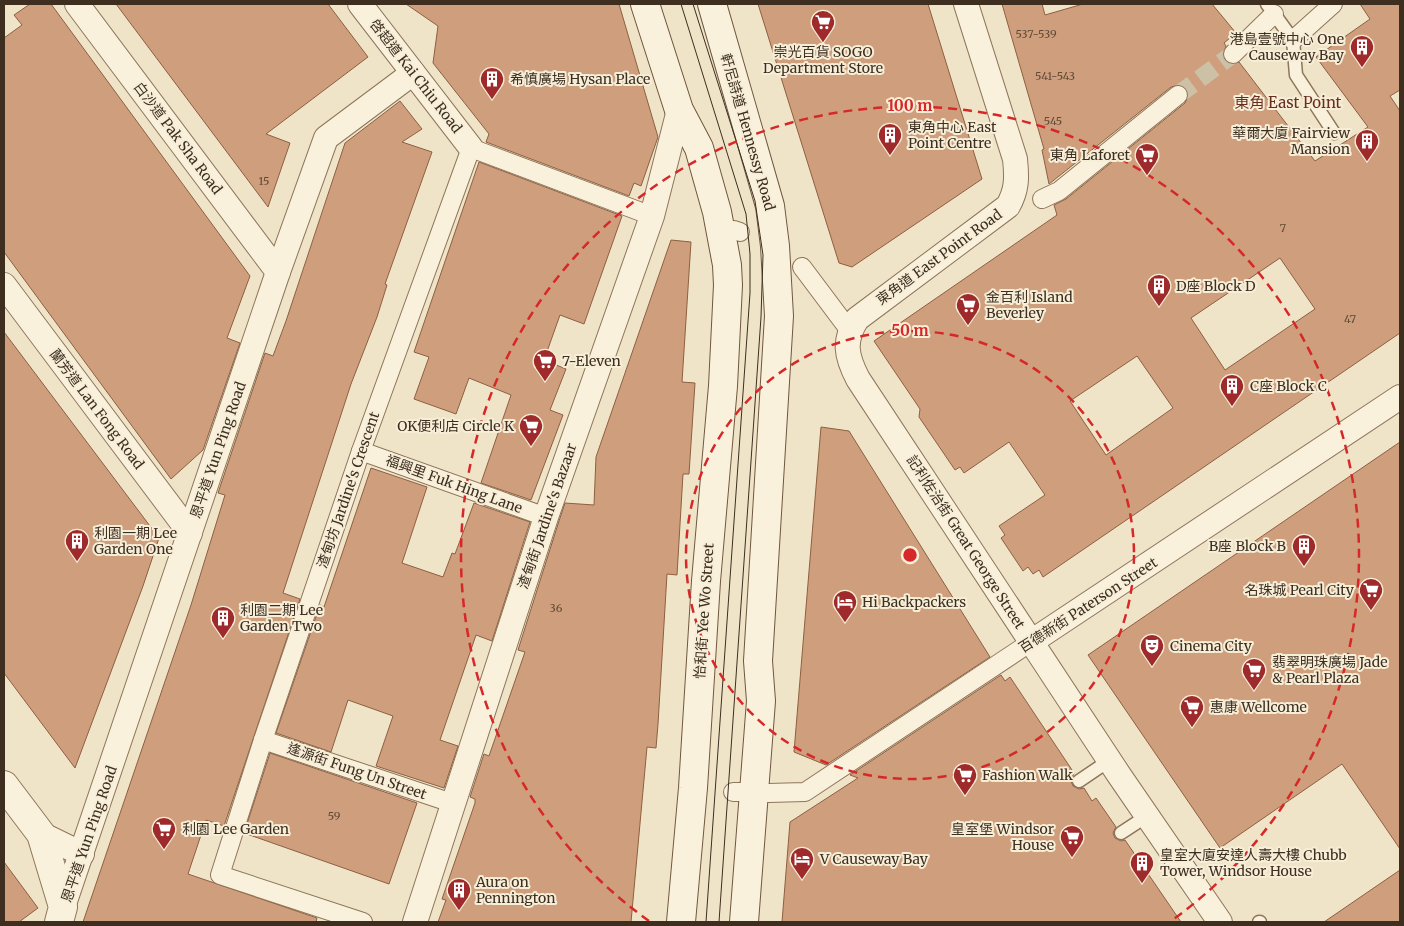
<svg xmlns="http://www.w3.org/2000/svg" width="1404" height="926" font-family="Merriweather,'Noto Sans TC',serif">
<style>
.building{fill:#cf9f7d;stroke:#8d5f41;fill-rule:evenodd}
.lines{fill:none;stroke-linecap:round;stroke-linejoin:round}
.pedestrian-tunnel{stroke:#ccc0a6;stroke-width:18;stroke-dasharray:18 9;stroke-linecap:butt}
.service-casing{stroke:#8d765c;stroke-width:15}
.pedestrian-casing{stroke:#8d765c;stroke-width:20}
.minor-casing{stroke:#8d765c;stroke-width:26}
.tertiary-casing{stroke:#8d765c;stroke-width:30}
.secondary-casing{stroke:#6f573f;stroke-width:30}
.service{stroke:#faf1dc;stroke-width:12}
.pedestrian{stroke:#faf1dc;stroke-width:18}
.minor{stroke:#faf1dc;stroke-width:24}
.tertiary{stroke:#faf1dc;stroke-width:28}
.secondary{stroke:#faf1dc;stroke-width:28}
.tram{stroke:#3d2e20;stroke-width:1}
.ring{fill:none;stroke:#d62828;stroke-width:2.5;stroke-dasharray:9 6}
.labels{text-anchor:middle;dominant-baseline:central;stroke-width:4;stroke-linejoin:round;paint-order:stroke}
.number-label{font-size:11px;fill:#624a37}
.poi-label{font-size:14px;fill:#3d2e20;stroke:#f7eed8;text-anchor:start}
.street-label{font-size:14px;fill:#3d2e20;stroke:#f7eed8}
.neighbourhood-label{font-size:15px;fill:#6b2e1e;stroke:#f7eed8}
.centre{fill:#d62828;stroke:#f7eed8;stroke-width:2.5}
.ring-label{font-size:15px;text-anchor:middle;font-weight:bold;fill:#d62828;stroke:#f7eed8;stroke-width:4;stroke-linejoin:round;paint-order:stroke}
</style>
<rect width="100%" height="100%" fill="#f0e4c8"/>
<!-- building -->
<g class="building">
<path d="M30 4H51L250 276 227 338 240 343 203 450 171 479 4 252V38L22 25 14 15Z"/>
<path d="M116 4H328L368 57 266 134 290 143 268 207Z"/>
<path d="M406 4H619L658 137 641 186 634 183 629 196 486 142 489 134 433 63 438 26Z"/>
<path d="M758 4H928L982 179 852 267 839 263Z"/>
<path d="M1002 4H1042L1045 15 1083 4H1212L1236 33 1224 43 1226 46 1223 56 1225 61 1231 64 1239 62 1315 161 1368 127 1316 57 1370 19 1360 4H1400V90L1390 96 1400 111V333L1043 577 1039 570 1033 574 1028 567 1023 571 1001 538 1005 535 999 526 1045 495 1009 442 964 473 960 467 955 470 919 417 920 409 874 341 1057 215 1054 205 1066 199 1185 103 1189 94 1182 85 1171 87 1049 184 1042 150 1044 149ZM1280 258 1315 309 1225 370 1191 318ZM1137 356 1173 408 1106 455 1070 401Z"/>
<path d="M400 101 422 129 402 142 432 152 385 284 387 285 377 317 351 384 283 593 300 599 224 826 206 820 188 874 317 918 316 922H83L191 605 225 495 218 493 265 353 273 356 286 321 345 143Z"/>
<path d="M479 162 622 216 584 324 560 315 544 360 566 369 550 410 563 415 531 500 481 483 511 395 469 378 456 414 414 399 429 357 414 352Z"/>
<path d="M671 240 691 242 682 382 695 383 689 474H683L677 575 667 574 658 724 656 748 647 747 631 922H438L446 900 442 899 475 803V799L470 797 484 754 489 756 525 652 518 650 559 521 565 503 594 505 596 457Z"/>
<path d="M4 332 159 538 143 586 75 768 4 673Z"/>
<path d="M821 427 849 431 990 657 826 765 794 752Z"/>
<path d="M1400 442V849L1342 764 1220 848 1088 655Z"/>
<path d="M371 468 427 487 402 563 443 577 452 553 455 554 474 503 530 522 492 641 476 635 440 740 458 746 444 788 376 766 393 716 348 700 331 752 276 733 320 605 324 607Z"/>
<path d="M1001 675 1005 681 1010 677 1074 773 1071 781 1073 786 1079 789 1084 788 1092 801 1096 798 1116 827 1113 833 1115 838 1121 841 1125 840 1181 922H782L790 822 858 778 850 775Z"/>
<path d="M270 753 417 803 389 884 244 833Z"/>
<path d="M4 862 38 908 19 922H4Z"/>
<path d="M1400 870V922H1324Z"/>
</g>
<g class="lines">
<!-- pedestrian-tunnel -->
<path class="pedestrian-tunnel" d="M1178 95 1233 54"/>
<!-- service casing -->
<g class="service-casing">
<g id="service">
<path d="M1267 4 1293 40 1296 75 1334 133"/>
<path d="M1079 781 1110 760"/>
<path d="M1121 833 1147 816"/>
<path d="M1259 922H1260"/>
</g>
</g>
<!-- pedestrian casing -->
<g class="pedestrian-casing">
<g id="pedestrian">
<path d="M1293 40 1333 4"/>
<path d="M1233 54 1274 14"/>
<path d="M1042 199 1059 191 1178 95"/>
<path d="M734 230 740 232"/>
<path d="M802 267 850 331"/>
<path d="M361 451 546 517"/>
<path d="M263 740 452 803"/>
<path d="M733 792H741"/>
<path d="M768 793 805 792 1031 642"/>
<path d="M363 922 220 875 263 740 361 451 471 148 652 216"/>
</g>
</g>
<!-- minor casing -->
<g class="minor-casing">
<g id="minor">
<path d="M77 4 278 272"/>
<path d="M360 4 471 148"/>
<path d="M966 4 1015 159C1017 178 1017 190 1008 206L857 319C843 341 846 356 858 379L1119 775 1220 922"/>
<path d="M4 285 190 533"/>
<path d="M1031 642 1400 397"/>
<path d="M41 834 82 854"/>
<path d="M63 907 278 272 326 138 413 73"/>
<path d="M415 922 546 517 652 216 679 110"/>
</g>
</g>
<!-- tertiary casing -->
<g class="tertiary-casing">
<path id="tertiary" d="M4 785 41 834 63 907 59 922"/>
</g>
<!-- secondary casing -->
<g class="secondary-casing">
<g id="secondary">
<path d="M645 4 679 110 699 148 717 212 727 265 728 285 723 386 706 581 693 788 681 922"/>
<path d="M712 4 770 206 775 246 779 316 758 661 761 701 744 922"/>
</g>
</g>
<!-- service -->
<use href="#service" class="service"/>
<!-- pedestrian -->
<use href="#pedestrian" class="pedestrian"/>
<!-- minor -->
<use href="#minor" class="minor"/>
<!-- tertiary -->
<use href="#tertiary" class="tertiary"/>
<!-- secondary -->
<use href="#secondary" class="secondary"/>
<!-- tram -->
<g class="tram">
<path d="M681 4 746 214 750 254V293L706 922"/>
<path d="M693 4 755 201 763 255 761 317 719 922"/>
</g>
</g>
<!-- distance rings -->
<g class="ring">
<circle cx="910" cy="555" r="224"/>
<path d="M649 921A449 449 0 1 1 1171 921"/>
</g>
<!-- icons -->
<defs>
<g id="supermarket-pin" transform="scale(1.25)"><path d="M0 17L-7.5 6A9.5 9.5 0 1 1 7.5 6Z" fill="#9e2a2b" stroke="#f7eed8"/><path d="M-6-5.5h2.5l.6 2H6L4.5 2H-2.5L-4.4-4H-6ZM-1.5 3.2a1.3 1.3 0 1 0 .1 0ZM3 3.2a1.3 1.3 0 1 0 .1 0Z" fill="#fff"/></g>
<g id="building-pin" transform="scale(1.25)"><path d="M0 17L-7.5 6A9.5 9.5 0 1 1 7.5 6Z" fill="#9e2a2b" stroke="#f7eed8"/><path d="M-4-6H4V6H1V3H-1V6H-4ZM-2.5-4.3h1.7v1.8h-1.7ZM.8-4.3h1.7v1.8H.8ZM-2.5-1h1.7V.8h-1.7ZM.8-1h1.7V.8H.8Z" fill="#fff"/></g>
<g id="hotel-pin" transform="scale(1.25)"><path d="M0 17L-7.5 6A9.5 9.5 0 1 1 7.5 6Z" fill="#9e2a2b" stroke="#f7eed8"/><path d="M-6-4.5h1.5V1H6V5H4.5V3h-9V5H-6ZM-4 0a1.8 1.8 0 1 1 3.6 0ZM.5 0V-2.5h3Q6-2.5 6 0Z" fill="#fff"/></g>
<g id="theatre-pin" transform="scale(1.25)"><path d="M0 17L-7.5 6A9.5 9.5 0 1 1 7.5 6Z" fill="#9e2a2b" stroke="#f7eed8"/><path d="M-5-5.5Q0-4 5-5.5V0Q5 5 0 6Q-5 5-5 0ZM-3.3-2.5H-1v1.5H-3.3ZM1-2.5H3.3v1.5H1ZM-2.8 1Q0 5.5 2.8 1Z" fill="#fff"/></g>
</defs>
<g fill-rule="evenodd">
<use href="#supermarket-pin" x="823" y="22"/>
<use href="#building-pin" x="1362" y="47"/>
<use href="#building-pin" x="492" y="79"/>
<use href="#building-pin" x="890" y="135"/>
<use href="#building-pin" x="1367" y="141"/>
<use href="#supermarket-pin" x="1147" y="155"/>
<use href="#building-pin" x="1159" y="286"/>
<use href="#supermarket-pin" x="968" y="305"/>
<use href="#supermarket-pin" x="545" y="361"/>
<use href="#building-pin" x="1232" y="386"/>
<use href="#supermarket-pin" x="531" y="426"/>
<use href="#building-pin" x="77" y="541"/>
<use href="#building-pin" x="1304" y="546"/>
<use href="#supermarket-pin" x="1371" y="590"/>
<use href="#hotel-pin" x="845" y="602"/>
<use href="#building-pin" x="223" y="618"/>
<use href="#theatre-pin" x="1152" y="646"/>
<use href="#supermarket-pin" x="1254" y="670"/>
<use href="#supermarket-pin" x="1192" y="707"/>
<use href="#supermarket-pin" x="965" y="775"/>
<use href="#supermarket-pin" x="164" y="829"/>
<use href="#supermarket-pin" x="1072" y="837"/>
<use href="#hotel-pin" x="802" y="859"/>
<use href="#building-pin" x="1142" y="863"/>
<use href="#building-pin" x="459" y="890"/>
</g>
<g class="labels">
<!-- number labels -->
<g class="number-label">
<text x="1036" y="34">537-539</text>
<text x="1055" y="76">541-543</text>
<text x="1053" y="121">545</text>
<text x="264" y="181">15</text>
<text x="1283" y="228">7</text>
<text x="1350" y="319">47</text>
<text x="556" y="608">36</text>
<text x="334" y="816">59</text>
</g>
<!-- poi labels -->
<g class="poi-label">
<text x="1344" y="39" text-anchor="end">港島壹號中心 One<tspan x="1344" dy="16">Causeway Bay</tspan></text>
<text x="823" y="52" text-anchor="middle">崇光百貨 SOGO<tspan x="823" dy="16">Department Store</tspan></text>
<text x="510" y="79">希慎廣場 Hysan Place</text>
<text x="908" y="127">東角中心 East<tspan x="908" dy="16">Point Centre</tspan></text>
<text x="1350" y="133" text-anchor="end">華爾大廈 Fairview<tspan x="1350" dy="16">Mansion</tspan></text>
<text x="1130" y="155" text-anchor="end">東角 Laforet</text>
<text x="1176" y="286">D座 Block D</text>
<text x="986" y="297">金百利 Island<tspan x="986" dy="16">Beverley</tspan></text>
<text x="562" y="361">7-Eleven</text>
<text x="1250" y="386">C座 Block C</text>
<text x="514" y="426" text-anchor="end">OK便利店 Circle K</text>
<text x="94" y="533">利園一期 Lee<tspan x="94" dy="16">Garden One</tspan></text>
<text x="1286" y="546" text-anchor="end">B座 Block B</text>
<text x="1354" y="590" text-anchor="end">名珠城 Pearl City</text>
<text x="862" y="602">Hi Backpackers</text>
<text x="240" y="610">利園二期 Lee<tspan x="240" dy="16">Garden Two</tspan></text>
<text x="1170" y="646">Cinema City</text>
<text x="1272" y="662">翡翠明珠廣場 Jade<tspan x="1272" dy="16">&amp; Pearl Plaza</tspan></text>
<text x="1210" y="707">惠康 Wellcome</text>
<text x="982" y="775">Fashion Walk</text>
<text x="182" y="829">利園 Lee Garden</text>
<text x="1054" y="829" text-anchor="end">皇室堡 Windsor<tspan x="1054" dy="16">House</tspan></text>
<text x="1160" y="855">皇室大廈安達人壽大樓 Chubb<tspan x="1160" dy="16">Tower, Windsor House</tspan></text>
<text x="820" y="859">V Causeway Bay</text>
<text x="476" y="882">Aura on<tspan x="476" dy="16">Pennington</tspan></text>
</g>
<!-- street labels -->
<g class="street-label">
<text transform="translate(416 76) rotate(52)">啓超道 Kai Chiu Road</text>
<text transform="translate(748 132) rotate(74)">軒尼詩道 Hennessy Road</text>
<text transform="translate(178 138) rotate(53)">白沙道 Pak Sha Road</text>
<text transform="translate(939 257) rotate(-36)">東角道 East Point Road</text>
<text transform="translate(97 409) rotate(53)">蘭芳道 Lan Fong Road</text>
<text transform="translate(218 450) rotate(-71)">恩平道 Yun Ping Road</text>
<text transform="translate(454 484) rotate(20)">福興里 Fuk Hing Lane</text>
<text transform="translate(348 490) rotate(-71)">渣甸坊 Jardine's Crescent</text>
<text transform="translate(547 516) rotate(-71)">渣甸街 Jardine's Bazaar</text>
<text transform="translate(966 542) rotate(57)">記利佐治街 Great George Street</text>
<text transform="translate(1088 605) rotate(-33)">百德新街 Paterson Street</text>
<text transform="translate(704 611) rotate(-86)">怡和街 Yee Wo Street</text>
<text transform="translate(357 771) rotate(19)">逢源街 Fung Un Street</text>
<text transform="translate(89 834) rotate(-71)">恩平道 Yun Ping Road</text>
</g>
<!-- neighbourhood labels -->
<g class="neighbourhood-label">
<text x="1288" y="102">東角 East Point</text>
</g>
</g>
<circle cx="910" cy="555" r="8" class="centre"/>
<g class="ring-label">
<text x="910" y="111">100 m</text>
<text x="910" y="336">50 m</text>
</g>
<!-- border -->
<rect width="1404" height="926" fill="none" stroke="#3d2e20" stroke-width="10"/>
</svg>
